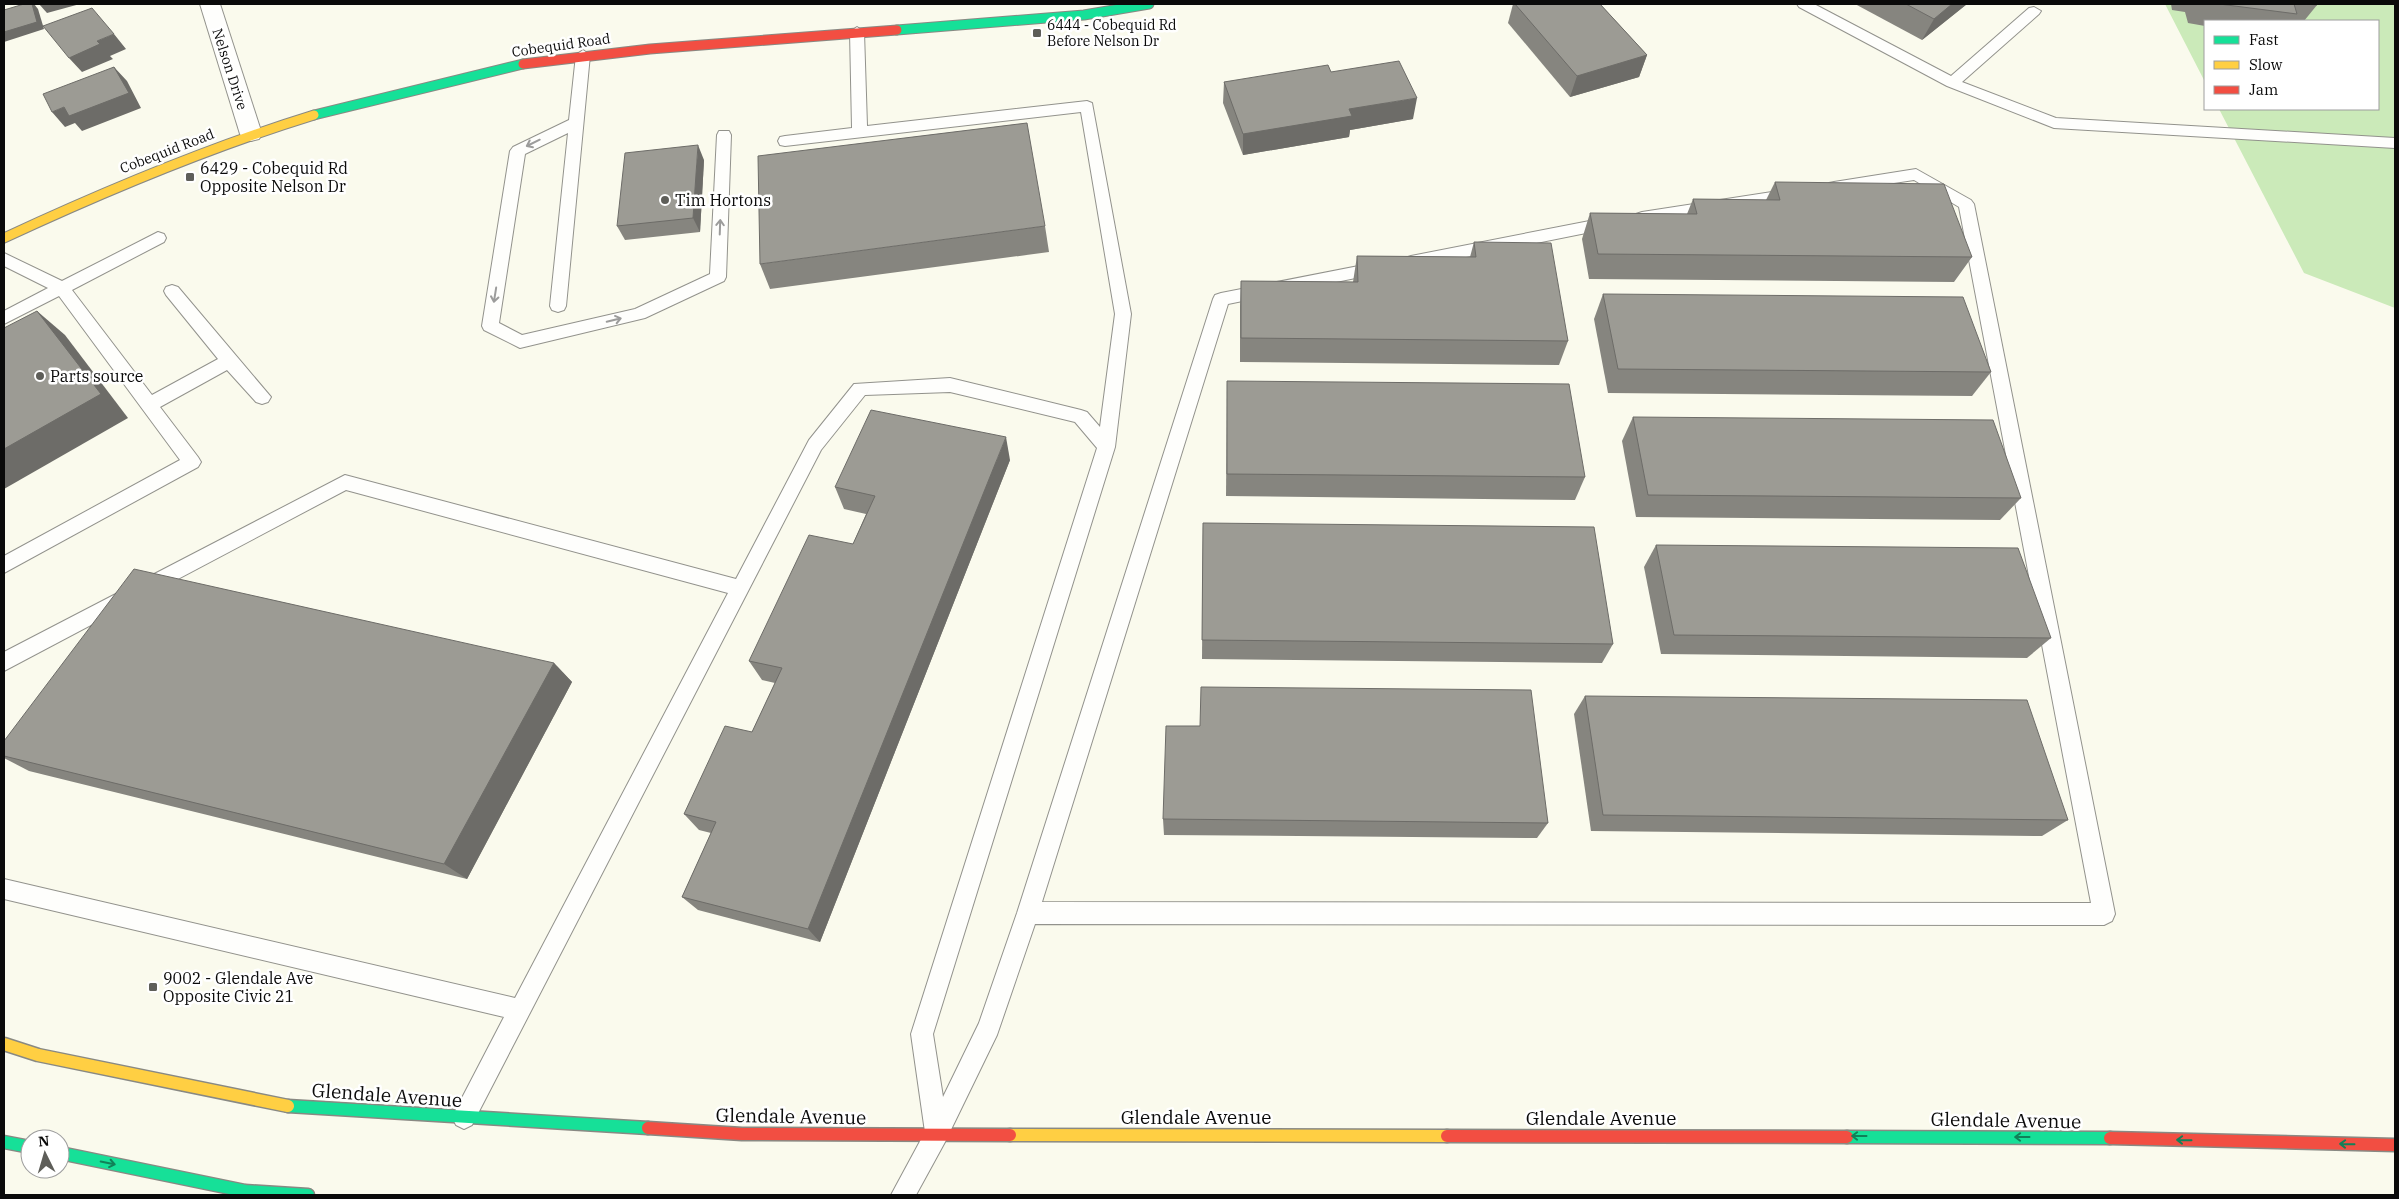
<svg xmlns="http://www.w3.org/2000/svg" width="2399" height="1199" font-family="'IBM Plex Serif',serif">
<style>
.forest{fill:#cbeab9}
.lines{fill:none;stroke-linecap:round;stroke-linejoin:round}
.lane-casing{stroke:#92928c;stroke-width:2}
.street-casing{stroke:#92928c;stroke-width:2}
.fast-far1-casing{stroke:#898983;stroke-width:11}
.fast-casing{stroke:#898983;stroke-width:15}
.slow-far1-casing{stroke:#898983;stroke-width:11}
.slow-casing{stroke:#898983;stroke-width:15}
.jam-far1-casing{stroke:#898983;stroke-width:11}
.jam-casing{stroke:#898983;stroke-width:15}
.lane{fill:#fefefc;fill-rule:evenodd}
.street{fill:#fefefc;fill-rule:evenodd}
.fast-far1{stroke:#16e098;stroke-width:9}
.fast{stroke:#16e098;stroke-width:12}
.slow-far1{stroke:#ffcf43;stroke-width:9}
.slow{stroke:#ffcf43;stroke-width:12}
.jam-far1{stroke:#f24e42;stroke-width:9}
.jam{stroke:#f24e42;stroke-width:12}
.wall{fill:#86857f}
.shaded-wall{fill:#6d6c68}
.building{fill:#9c9b94;stroke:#6d6c68}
.oneway{stroke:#9c9c9b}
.oneway2{stroke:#118058}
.poi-dot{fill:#5e5e59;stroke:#fff;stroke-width:2}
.labels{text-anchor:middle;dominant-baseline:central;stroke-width:5;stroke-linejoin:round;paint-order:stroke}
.far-poi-label{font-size:14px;fill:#0a0a0a;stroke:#fff;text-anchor:start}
.far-street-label{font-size:14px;fill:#0a0a0a;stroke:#fff}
.poi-label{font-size:16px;fill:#0a0a0a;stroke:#fff;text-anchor:start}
.near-street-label{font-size:19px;fill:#0a0a0a;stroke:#fff}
</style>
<rect width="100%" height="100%" fill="#fafaed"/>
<!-- forest -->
<path class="forest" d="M2165 4H2395V308L2304 273 2219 109H2378V21H2205V82Z"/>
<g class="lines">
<!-- lane casing -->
<g class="lane-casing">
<g id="lane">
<path d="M1797 4H1814L1951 76 2029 8 2034 7 2041 11 2039 14 1962 82 2056 118 2395 138V148L2054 128 1947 86 1799 7Z"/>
<path d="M857 27 864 32 867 126 1087 101 1092 103 1131 314 1115 447 933 1034 943 1097 979 1023 1017 913 1213 299 1215 295 1221 293 1379 262 1385 264 1387 268 1385 272 1228 304 1042 902 2091 903 1959 207 1914 180 1834 192 1829 191 1826 187 1829 183 1834 182 1916 169 1971 200 1974 204 2115 914 2112 921 2104 925 1035 924 997 1035 945 1142 916 1195H891L925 1132 911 1034 1097 448 1075 422 950 392 865 395 821 450 472 1125 464 1129 456 1125 452 1117 504 1017 4 899V879L515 998 728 593 346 490 4 671V652L345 475 736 579 809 440 854 384 950 378 1081 410 1087 412 1100 427 1115 314 1081 112 785 146 780 145 778 141 780 137 785 136 852 128 850 32Z"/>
<path d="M583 50 590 55 566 306 564 310 558 312 552 310 550 306 568 133 525 154 499 323 522 335 635 309 710 274 717 135 719 131H729L731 135 726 277 724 281 645 318 520 348 484 330 482 326 510 151 513 147 569 120 576 55Z"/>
<path d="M1792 189 1797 190 1800 194 1797 198 1642 224 1636 222 1634 218 1636 214 1642 212Z"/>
<path d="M1610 217 1616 219 1618 223 1616 227 1411 268 1405 266 1403 262 1405 258 1411 256Z"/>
<path d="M158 232 164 234 166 238 164 242 72 290 152 395 218 359 166 295 164 291 166 287 172 285 178 287 271 397 268 402 262 404 256 402 227 370 160 407 198 457 201 462 198 467 4 573V556L180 460 59 296 4 324V311L48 288 4 266V253L62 281Z"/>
</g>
</g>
<!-- street casing -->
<g class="street-casing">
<path id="street" d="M200 4H220L262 134 259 139 251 141 243 139 240 134Z"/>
</g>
<!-- fast-far1 casing -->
<g class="fast-far1-casing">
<g id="fast-far1">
<path d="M897 30 1084 15 1149 4"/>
<path d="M314 115 523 64"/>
</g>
</g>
<!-- fast casing -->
<g class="fast-casing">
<g id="fast">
<path d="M288 1106 648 1128"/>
<path d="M1847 1137 2110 1138"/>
<path d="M4 1142 30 1147"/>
<path d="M60 1153 245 1191 308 1195"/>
</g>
</g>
<!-- slow-far1 casing -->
<g class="slow-far1-casing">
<path id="slow-far1" d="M4 238C105 191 207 148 314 115"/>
</g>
<!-- slow casing -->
<g class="slow-casing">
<g id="slow">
<path d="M4 1044 38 1055 288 1106"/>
<path d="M1010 1135 1447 1136"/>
</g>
</g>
<!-- jam-far1 casing -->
<g class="jam-far1-casing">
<path id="jam-far1" d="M523 64 650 49 897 30"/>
</g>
<!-- jam casing -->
<g class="jam-casing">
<g id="jam">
<path d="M648 1128 742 1134 1010 1135"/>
<path d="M1447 1136 1847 1137"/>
<path d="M2110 1138 2395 1145"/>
</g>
</g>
<!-- lane -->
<use href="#lane" class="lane"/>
<!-- street -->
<use href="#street" class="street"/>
<!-- fast-far1 -->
<use href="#fast-far1" class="fast-far1"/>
<!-- fast -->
<use href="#fast" class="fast"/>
<!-- slow-far1 -->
<use href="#slow-far1" class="slow-far1"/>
<!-- slow -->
<use href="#slow" class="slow"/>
<!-- jam-far1 -->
<use href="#jam-far1" class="jam-far1"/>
<!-- jam -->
<use href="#jam" class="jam"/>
</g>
<!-- wall -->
<g class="wall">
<path d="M1513 4H1600L1647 55 1639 77 1570 97 1508 23Z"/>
<path d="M1855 4H1967L1922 40Z"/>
<path d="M2171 4H2317V5L2304 21H2205V26L2188 23 2185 12 2172 10Z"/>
<path d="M1331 72 1413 119 1350 130 1349 137 1243 155 1223 103 1224 82Z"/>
<path d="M704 160 700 232 625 240 617 226Z"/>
<path d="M1775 182 1972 257 1954 282 1589 279 1582 239 1590 213 1687 214 1693 199 1766 200Z"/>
<path d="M1045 226 1049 252 770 289 760 264Z"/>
<path d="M1474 242 1568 341 1559 365 1240 362V306L1241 281 1353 282 1357 256 1470 257Z"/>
<path d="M1603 294 1991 372 1972 396 1608 393 1594 319Z"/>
<path d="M1227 381 1585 477 1575 500 1226 496Z"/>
<path d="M1633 417 2021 498 2000 520 1636 517 1622 441Z"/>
<path d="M1010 460 820 942 698 910 682 897 711 833 699 830 684 814 752 732 775 683 762 680 749 661 853 544 866 514 844 509 835 487Z"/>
<path d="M1203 523 1613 644 1602 663 1202 659Z"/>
<path d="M1656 545 2051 638 2027 658 1661 654 1644 567Z"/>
<path d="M554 663 572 682 467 879 29 771 4 758V741Z"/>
<path d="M1585 696 2068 820 2042 836 1591 831 1574 714Z"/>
<path d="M1200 726 1548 823 1537 838 1164 835 1163 819Z"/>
</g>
<!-- shaded-wall -->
<g class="shaded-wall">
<path d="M32 4H34L38 9 44 29 4 42V32Z"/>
<path d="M39 4H80L47 13Z"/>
<path d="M1952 4H1967L1922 40 1934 19Z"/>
<path d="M114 34 126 49 110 56 113 59 82 72 69 58 97 41Z"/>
<path d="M1647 55 1639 77 1570 97 1577 76Z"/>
<path d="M114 67 127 81 141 108 82 131 75 123 65 127 52 112 64 107Z"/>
<path d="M1417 98 1413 119 1350 130 1349 137 1243 155V134L1349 109Z"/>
<path d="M698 145 704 160 700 232 693 218Z"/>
<path d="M37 311 65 335 128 418 4 489V449Z"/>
<path d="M1006 437 1010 460 820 942 808 929Z"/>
<path d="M554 663 572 682 467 879 444 864Z"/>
</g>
<!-- building -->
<g class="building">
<path d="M24 4H32L37 22 4 32V10Z"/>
<path d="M1515 4H1600L1647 55 1577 76Z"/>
<path d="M1906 4H1952L1934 19Z"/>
<path d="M2219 4H2294L2297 14Z"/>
<path d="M2305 4H2317V5Z"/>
<path d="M92 8 114 34 97 41 100 44 69 58 43 26Z"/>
<path d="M1399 61 1417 98 1349 109 1352 116 1243 134 1224 82 1328 65 1331 72Z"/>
<path d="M114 67 129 93 69 116 64 107 52 112 43 94Z"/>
<path d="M1027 123 1045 226 760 264 758 156Z"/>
<path d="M698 145 693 218 617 226 625 153Z"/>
<path d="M1775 182 1944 184 1972 257 1598 254 1590 213 1697 214 1693 199 1780 200Z"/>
<path d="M1474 242 1551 243 1568 341 1241 338V281L1358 282 1357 256 1476 257Z"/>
<path d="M1603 294 1963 297 1991 372 1618 369Z"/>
<path d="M37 311 101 394 4 449V328Z"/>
<path d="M1227 381 1569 384 1585 477 1227 474Z"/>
<path d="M871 410 1006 437 808 929 682 897 716 822 684 814 725 726 752 732 782 668 749 661 809 535 853 544 875 496 835 487Z"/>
<path d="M1633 417 1993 420 2021 498 1648 495Z"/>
<path d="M1203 523 1594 527 1613 644 1202 640Z"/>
<path d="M1656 545 2018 548 2051 638 1674 635Z"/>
<path d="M134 569 554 663 444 864 4 756V741Z"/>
<path d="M1201 687 1531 690 1548 823 1163 819 1166 726H1200Z"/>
<path d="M1585 696 2027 700 2068 820 1603 815Z"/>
</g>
<!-- one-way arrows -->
<defs><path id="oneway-shaft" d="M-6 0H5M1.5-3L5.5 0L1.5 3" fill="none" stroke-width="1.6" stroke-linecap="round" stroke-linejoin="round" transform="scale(1.25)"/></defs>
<g class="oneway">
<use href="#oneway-shaft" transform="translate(533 143) rotate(154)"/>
<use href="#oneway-shaft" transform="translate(720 227) rotate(-88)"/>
<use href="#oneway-shaft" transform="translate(495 295) rotate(99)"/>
<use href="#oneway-shaft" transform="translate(614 320) rotate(-13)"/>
</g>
<g class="oneway2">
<use href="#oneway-shaft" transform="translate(1859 1136) rotate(-180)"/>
<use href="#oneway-shaft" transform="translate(2022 1137) rotate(-180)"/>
<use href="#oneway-shaft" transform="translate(2184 1140) rotate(-179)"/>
<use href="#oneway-shaft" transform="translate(2347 1144) rotate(-179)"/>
<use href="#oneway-shaft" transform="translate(108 1163) rotate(12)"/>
</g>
<!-- markers -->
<g class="poi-dot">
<rect x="1032" y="28" width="10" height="10" rx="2.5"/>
<rect x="185" y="172" width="10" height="10" rx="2.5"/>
<circle cx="665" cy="200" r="5"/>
<circle cx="40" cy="376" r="5"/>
<rect x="148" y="982" width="10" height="10" rx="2.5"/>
</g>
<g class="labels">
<!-- far-poi labels -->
<g class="far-poi-label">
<text x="1047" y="25">6444 - Cobequid Rd<tspan x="1047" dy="16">Before Nelson Dr</tspan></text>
</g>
<!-- far-street labels -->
<g class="far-street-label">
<text transform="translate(561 45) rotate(-8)">Cobequid Road</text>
<text transform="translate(230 69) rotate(72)">Nelson Drive</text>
<text transform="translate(167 151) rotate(-21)">Cobequid Road</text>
</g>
<!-- poi labels -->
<g class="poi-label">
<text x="200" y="168">6429 - Cobequid Rd<tspan x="200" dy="18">Opposite Nelson Dr</tspan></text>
<text x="675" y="200">Tim Hortons</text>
<text x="50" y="376">Parts source</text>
<text x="163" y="978">9002 - Glendale Ave<tspan x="163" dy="18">Opposite Civic 21</tspan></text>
</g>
<!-- near-street labels -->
<g class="near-street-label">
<text transform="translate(387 1095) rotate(4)">Glendale Avenue</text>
<text transform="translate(791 1116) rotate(1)">Glendale Avenue</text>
<text x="1196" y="1117">Glendale Avenue</text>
<text x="1601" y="1118">Glendale Avenue</text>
<text transform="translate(2006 1120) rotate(1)">Glendale Avenue</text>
</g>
</g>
<!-- border -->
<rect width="2399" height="1199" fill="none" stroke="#0a0a0a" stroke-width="10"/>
<!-- legend -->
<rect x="2204" y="20" width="175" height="90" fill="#ffffff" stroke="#9d9d9d"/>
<rect x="2214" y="36" width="25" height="8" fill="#16e098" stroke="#9d9d9d"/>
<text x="2249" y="45" font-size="15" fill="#0a0a0a">Fast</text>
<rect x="2214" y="61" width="25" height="8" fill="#ffcf43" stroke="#9d9d9d"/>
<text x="2249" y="70" font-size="15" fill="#0a0a0a">Slow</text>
<rect x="2214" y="86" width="25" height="8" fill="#f24e42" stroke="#9d9d9d"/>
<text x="2249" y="95" font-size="15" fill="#0a0a0a">Jam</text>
<!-- north arrow -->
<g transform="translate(45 1154) rotate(355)"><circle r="24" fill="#ffffff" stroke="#9d9d9d"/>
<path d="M0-4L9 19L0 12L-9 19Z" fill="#5e5e59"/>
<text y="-8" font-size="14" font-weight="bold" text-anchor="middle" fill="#0a0a0a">N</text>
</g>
</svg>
